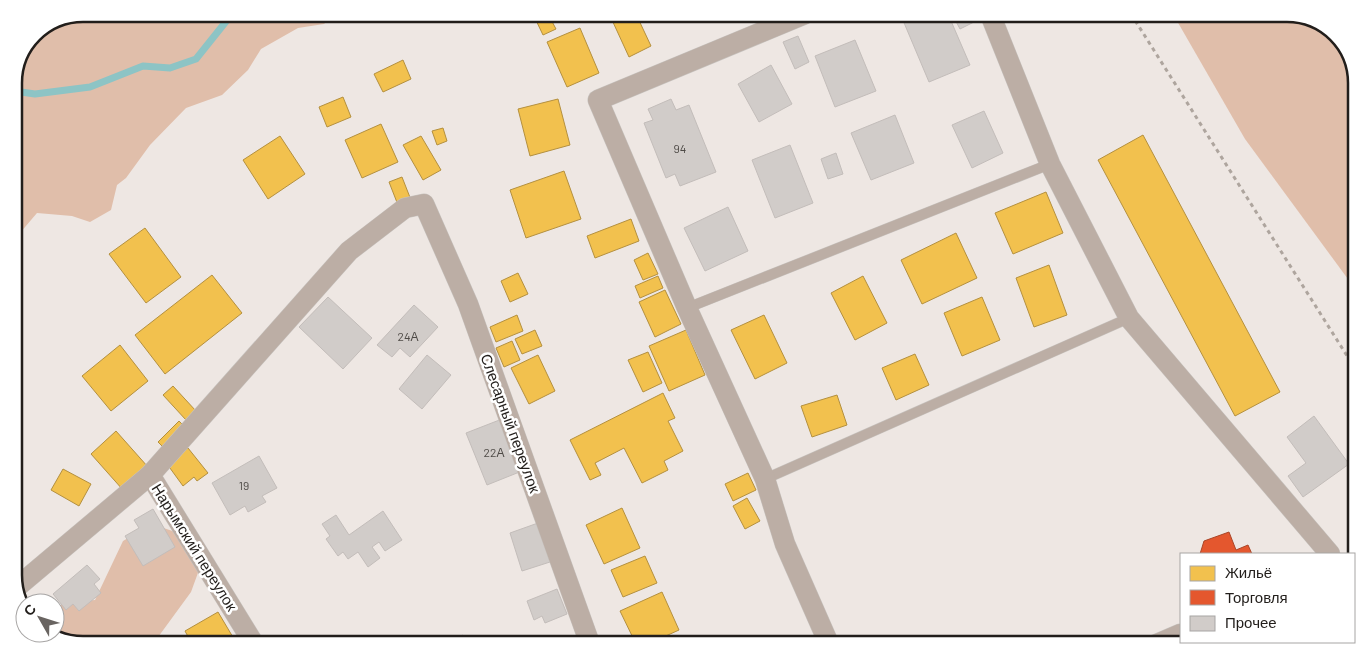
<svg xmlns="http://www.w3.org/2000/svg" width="1370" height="658" font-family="Barlow,sans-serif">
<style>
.forest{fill:#e0beaa}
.homes{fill:#f2c14e;stroke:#b4903f}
.shops{fill:#e4572e;stroke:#aa4628}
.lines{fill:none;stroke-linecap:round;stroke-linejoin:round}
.stream{stroke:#8dc4c5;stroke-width:7}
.building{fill:#d1ccc9;stroke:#c3bdba}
.service-casing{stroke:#c8c4c0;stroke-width:11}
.minor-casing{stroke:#c8c4c0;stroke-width:21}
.path{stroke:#aea59e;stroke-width:3;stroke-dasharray:4 4;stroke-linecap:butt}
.service{stroke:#bcaea5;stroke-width:10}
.minor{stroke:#bcaea5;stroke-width:20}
.labels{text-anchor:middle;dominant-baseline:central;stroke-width:5;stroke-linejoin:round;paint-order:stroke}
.number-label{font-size:12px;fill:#4e4a46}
.street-label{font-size:15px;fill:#221e1b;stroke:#fff}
.rim{fill:none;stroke:#221e1b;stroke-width:2.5}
</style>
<rect width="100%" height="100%" fill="#eee7e3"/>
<!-- forest -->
<g class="forest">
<path d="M104 14H335L324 24 298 28 261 49 248 70 222 95 186 108 150 145 126 178 117 185 111 210 90 222 72 216 37 213 14 240V80L34 34 72 18Z"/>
<path d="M1173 14H1286L1317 21 1344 45 1356 80V290L1245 139Z"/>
<path d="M152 524 184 535 199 570 191 592 153 644C128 644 67 649 48 633H55V608L67 602 95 600 123 541Z"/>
</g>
<!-- homes -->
<g class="homes">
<path d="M470 14H491L474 22Z"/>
<path d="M533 14H548L556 29 543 35Z"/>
<path d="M624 14H636L651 46 629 57 612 20Z"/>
<path d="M580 28 599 73 567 87 547 42Z"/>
<path d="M403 60 411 79 383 92 374 74Z"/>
<path d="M343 97 351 117 327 127 319 107Z"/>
<path d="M558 99 570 145 530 156 518 109Z"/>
<path d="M381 124 398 162 362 178 345 140Z"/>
<path d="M443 128 447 141 437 145 432 131Z"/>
<path d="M1143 135 1280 392 1235 416 1098 160Z"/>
<path d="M280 136 305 174 268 199 243 160Z"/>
<path d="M421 136 441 170 423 180 403 145Z"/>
<path d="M564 171 581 219 526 238 510 190Z"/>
<path d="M402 177 411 200 398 205 389 182Z"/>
<path d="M1046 192 1063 233 1013 254 995 213Z"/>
<path d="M631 219 639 241 595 258 587 236Z"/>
<path d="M145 228 181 277 146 303 109 254Z"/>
<path d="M956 233 977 278 922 304 901 260Z"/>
<path d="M648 253 658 274 643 280 634 260Z"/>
<path d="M1049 265 1067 315 1034 327 1016 278Z"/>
<path d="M518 273 528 294 510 302 501 281Z"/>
<path d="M212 275 242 313 165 374 135 335Z"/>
<path d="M658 276 663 288 640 298 635 286Z"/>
<path d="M863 276 887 323 855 340 831 293Z"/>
<path d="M665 290 681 324 655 337 639 302Z"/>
<path d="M982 297 1000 340 962 356 944 313Z"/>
<path d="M517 315 523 331 496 342 490 327Z"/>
<path d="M764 315 787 363 755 379 731 330Z"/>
<path d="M535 330 542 346 522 354 515 339Z"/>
<path d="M686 330 705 375 669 391 649 346Z"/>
<path d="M512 341 520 360 504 367 496 348Z"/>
<path d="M120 345 148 381 111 411 82 376Z"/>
<path d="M648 352 662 383 643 392 628 360Z"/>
<path d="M915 354 929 385 896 400 882 368Z"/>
<path d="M538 355 555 391 529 404 511 368Z"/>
<path d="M173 386 196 411 186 420 163 395Z"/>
<path d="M663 393 675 418 668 421 683 451 664 461 668 470 642 483 624 448 595 463 601 475 590 480 570 440Z"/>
<path d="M837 395 847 425 812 437 801 406Z"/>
<path d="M179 421 188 430 167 451 158 442Z"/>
<path d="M116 431 148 467 123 490 91 454Z"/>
<path d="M188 448 208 473 197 481 194 477 183 486 167 464Z"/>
<path d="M63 469 91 484 79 506 51 490Z"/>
<path d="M748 473 756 490 733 501 725 484Z"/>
<path d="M747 498 760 521 745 529 733 506Z"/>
<path d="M622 508 640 548 604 564 586 525Z"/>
<path d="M645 556 657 583 623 597 611 570Z"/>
<path d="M662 592 679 630 648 644H636L620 611Z"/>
<path d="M218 612 237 644H192L185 631Z"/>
</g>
<!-- shops -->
<g class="shops">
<path d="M1229 532 1236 550 1248 545 1252 554H1200L1204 541Z"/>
<path d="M1222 642H1295L1286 644H1223Z"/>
</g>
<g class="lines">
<!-- stream -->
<path class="stream" d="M14 91 35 94 90 87 143 66 170 68 196 59 228 19 236 14"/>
</g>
<!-- building -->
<g class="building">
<path d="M912 14H948L970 65 929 82 902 18Z"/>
<path d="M952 14H969L974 22 960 29Z"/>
<path d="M798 36 809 62 795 69 783 42Z"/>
<path d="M855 40 876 91 835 107 815 56Z"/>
<path d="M771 65 792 104 759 122 738 84Z"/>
<path d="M671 99 676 110 689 105 716 172 680 186 675 174 666 178 644 123 653 120 648 109Z"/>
<path d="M984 111 1003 153 972 168 952 125Z"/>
<path d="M895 115 914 163 871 180 851 133Z"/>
<path d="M790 145 813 203 775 218 752 160Z"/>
<path d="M836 153 843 174 828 179 821 159Z"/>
<path d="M728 207 748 251 705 271 684 228Z"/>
<path d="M328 297 372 338 343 369 299 327Z"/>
<path d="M414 305 438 327 410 357 400 348 392 357 377 345Z"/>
<path d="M427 355 451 375 422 409 399 389Z"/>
<path d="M1314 416 1349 464 1303 497 1288 476 1306 463 1287 437Z"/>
<path d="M502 419 522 471 487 485 466 433Z"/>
<path d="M259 456 277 488 262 496 266 502 248 512 245 506 230 515 212 483Z"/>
<path d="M153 509 175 547 143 566 125 536 139 528 134 520Z"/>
<path d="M383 511 402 540 385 551 379 542 372 547 380 558 368 567 358 552 348 559 343 552 338 556 326 539 330 536 322 524 336 515 349 535Z"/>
<path d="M538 523 550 562 522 571 510 533Z"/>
<path d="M87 565 100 579 94 584 101 593 79 611 73 604 66 610 53 594Z"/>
<path d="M557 589 567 614 545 623 542 616 534 620 527 601Z"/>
<path d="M463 635 469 644H448Z"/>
</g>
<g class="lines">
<!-- service casing -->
<g class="service-casing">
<g id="service">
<path d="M687 308 1050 164"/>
<path d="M765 479 1129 318"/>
<path d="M1196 642 1199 644"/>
<path d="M1144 644 1179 629 1181 631"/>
</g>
</g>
<!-- minor casing -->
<g class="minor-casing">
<g id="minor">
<path d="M805 14 598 100 687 308 765 479 785 544 829 644"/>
<path d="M990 14 1050 164 1129 318 1330 554"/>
<path d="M150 475 254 644"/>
<path d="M1354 582V583"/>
<path d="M17 587 150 475 349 251 405 208 424 204 468 304 590 644"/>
</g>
</g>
<!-- path -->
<path class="path" d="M1131 14 1356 370"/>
<!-- service -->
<use href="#service" class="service"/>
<!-- minor -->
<use href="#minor" class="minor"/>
</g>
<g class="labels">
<!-- number labels -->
<g class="number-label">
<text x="680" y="148">94</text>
<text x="408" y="336">24А</text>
<text x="494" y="452">22А</text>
<text x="244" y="485">19</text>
</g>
<!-- street labels -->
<g class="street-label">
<text transform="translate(511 423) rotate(70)">Слесарный переулок</text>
<text transform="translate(195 547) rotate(58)">Нарымский переулок</text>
</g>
</g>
<!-- crop -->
<path d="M0 0H1370V658H0ZM83 22H1287A61 61 0 0 1 1348 83V575A61 61 0 0 1 1287 636H83A61 61 0 0 1 22 575V83A61 61 0 0 1 83 22Z" fill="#fff" fill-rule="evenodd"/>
<path class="rim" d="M83 22H1287A61 61 0 0 1 1348 83V575A61 61 0 0 1 1287 636H83A61 61 0 0 1 22 575V83A61 61 0 0 1 83 22Z"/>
<!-- legend -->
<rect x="1180" y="553" width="175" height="90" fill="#ffffff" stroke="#a7a5a4"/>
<rect x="1190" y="566" width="25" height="15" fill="#f2c14e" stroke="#a7a5a4"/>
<text x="1225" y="578" font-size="15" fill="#221e1b">Жильё</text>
<rect x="1190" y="590" width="25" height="15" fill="#e4572e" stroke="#a7a5a4"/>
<text x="1225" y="603" font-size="15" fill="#221e1b">Торговля</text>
<rect x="1190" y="616" width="25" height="15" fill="#d1ccc9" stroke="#a7a5a4"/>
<text x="1225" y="628" font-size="15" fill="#221e1b">Прочее</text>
<!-- north arrow -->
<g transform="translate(40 618) rotate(309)"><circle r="24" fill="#ffffff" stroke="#a7a5a4"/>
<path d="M0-4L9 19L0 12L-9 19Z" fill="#696461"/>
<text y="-8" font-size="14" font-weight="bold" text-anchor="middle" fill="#221e1b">С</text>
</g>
</svg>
